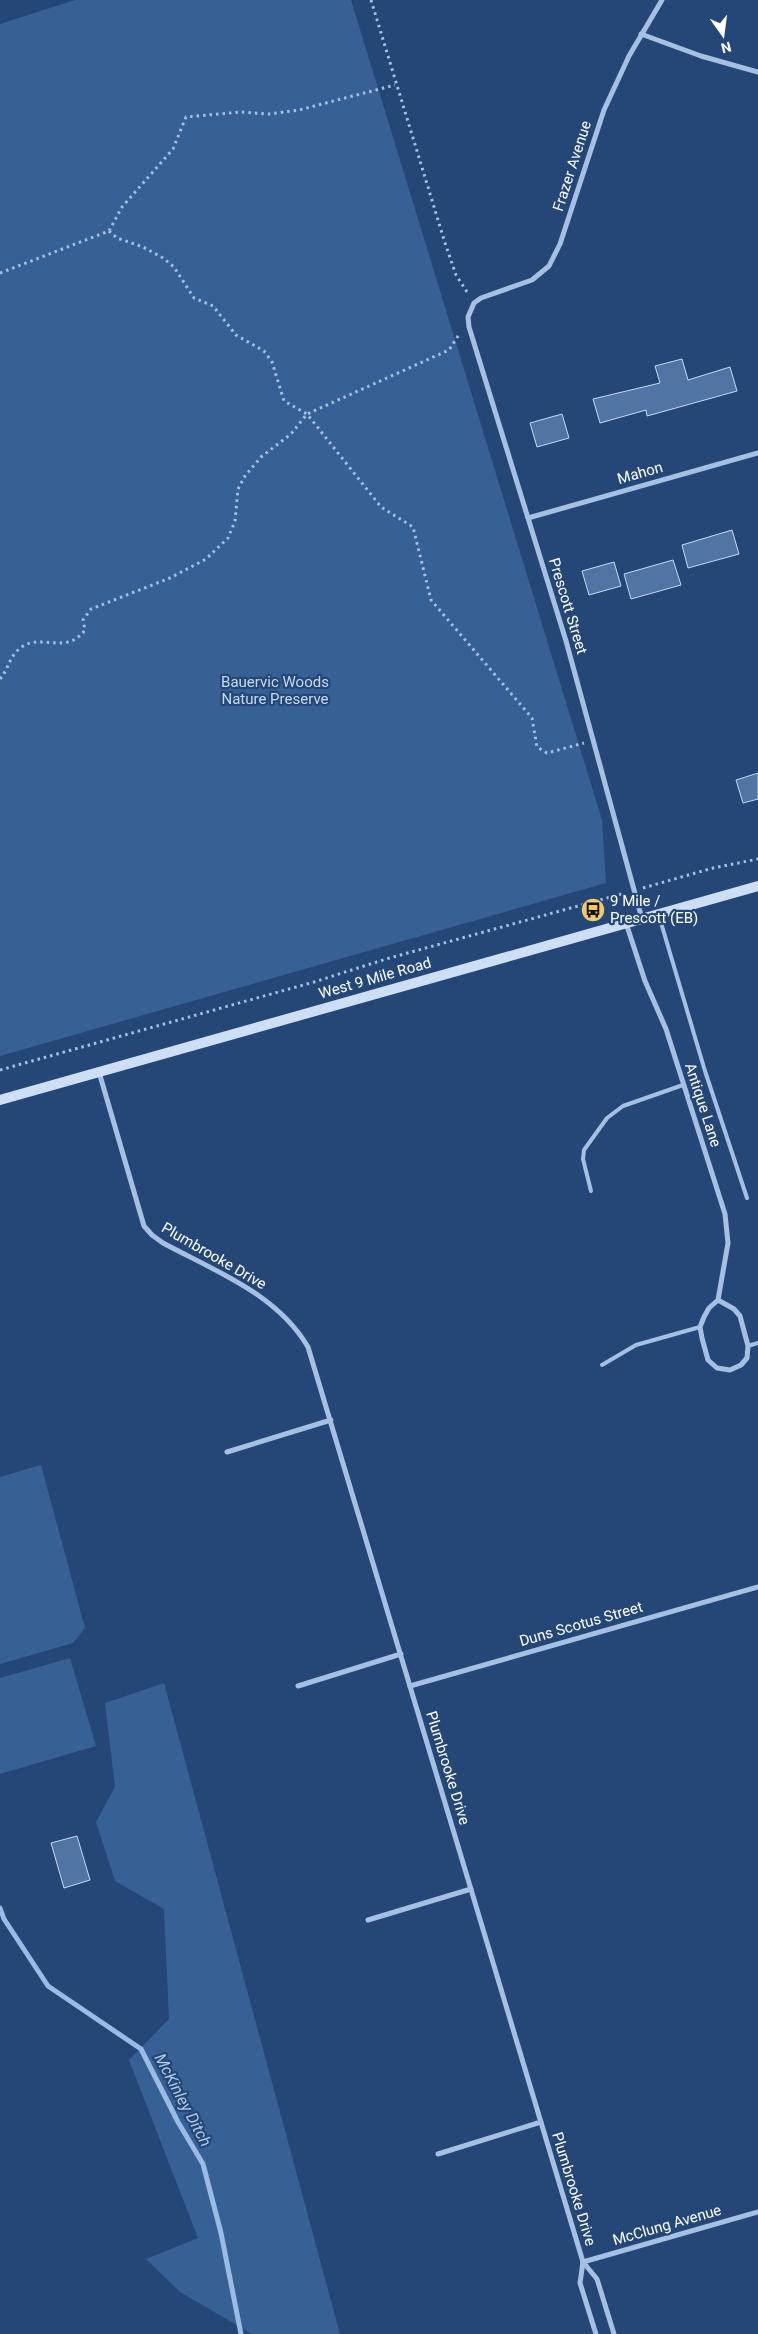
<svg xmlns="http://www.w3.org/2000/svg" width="758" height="2334" font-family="Roboto,sans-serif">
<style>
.green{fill:#376095}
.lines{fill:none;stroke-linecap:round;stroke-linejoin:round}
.stream{stroke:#99bbe4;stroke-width:5}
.building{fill:#5074a4;stroke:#c8daf3}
.path{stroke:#a5c0e3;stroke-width:3;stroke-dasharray:2.5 4;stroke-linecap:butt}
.lane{stroke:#a5c0e3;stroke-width:4}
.street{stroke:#a5c0e3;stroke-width:5}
.secondary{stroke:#cedef4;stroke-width:10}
.labels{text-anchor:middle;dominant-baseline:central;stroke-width:4.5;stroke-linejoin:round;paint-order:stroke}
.street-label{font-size:15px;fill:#fff;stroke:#244778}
.park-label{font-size:15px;fill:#c8daf3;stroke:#244778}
.poi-label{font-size:15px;fill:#fff;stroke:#244778;text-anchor:start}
.water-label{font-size:16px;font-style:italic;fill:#b0caec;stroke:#244778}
</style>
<rect width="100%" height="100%" fill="#244778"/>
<!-- green -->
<g class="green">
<path d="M75 0H351L602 820 606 883 0 1056V24Z"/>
<path d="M41 1465 85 1628 73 1643 0 1664V1477Z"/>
<path d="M70 1658 96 1746 0 1774V1678Z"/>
<path d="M164 1683 340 2334H252L180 2292 146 2259 198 2238 129 2060 169 2019 164 1909 115 1881 96 1822 115 1787 105 1703Z"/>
</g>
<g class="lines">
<!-- stream -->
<path class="stream" d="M0 1908 4 1919 48 1986 141 2049 178 2122 203 2164 221 2233 241 2334"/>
</g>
<!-- building -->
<g class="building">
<path d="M682 359 688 380 730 367 737 391 647 416 646 410 600 423 593 399 660 383 655 366Z"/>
<path d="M562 414 569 438 537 447 530 423Z"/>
<path d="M732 530 739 554 688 568 682 545Z"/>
<path d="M673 560 681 585 631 599 624 574Z"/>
<path d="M614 562 621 586 589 595 582 571Z"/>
<path d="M758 773V799L743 803 736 780Z"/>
<path d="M77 1836 90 1880 64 1888 51 1843Z"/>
</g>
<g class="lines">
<!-- path -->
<g class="path">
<path d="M371 0 445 243 456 275 469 295"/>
<path d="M109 231 117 238 143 247 163 258 174 267 194 298 213 306 236 335 264 351 272 362 284 401 307 414 381 507 413 527 431 600 532 718 537 747 547 753 584 743"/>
<path d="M0 273 109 231 122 207 173 149 186 117 241 112 269 114 299 110 395 85"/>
<path d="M0 679C8 670 9 658 18 650 39 630 65 657 85 630L83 620 91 609 170 578 206 559 228 538 235 521 238 489 245 476 261 457 291 434 307 414 449 350 460 333"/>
<path d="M643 888 713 868 758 859"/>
<path d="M0 1070 314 982 386 959 625 893"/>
</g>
<!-- lane -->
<g class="lane">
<path d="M659 916 705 1071 747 1198"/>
<path d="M591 1191 583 1159 584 1150 607 1118 623 1106 683 1085"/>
<path d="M748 1346 758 1343"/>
<path d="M602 1365 636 1345 700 1327"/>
</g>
<!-- street -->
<g class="street">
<path d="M641 34 701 56 758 72"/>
<path d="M528 518 758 453"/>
<path d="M642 919 566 641 469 327 468 317 474 303 481 298 532 280 549 266 560 244 604 110 629 56 662 0"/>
<path d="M626 923 645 981 666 1029 725 1214 728 1243 718 1300 709 1308 704 1317 700 1327 702 1338 708 1360 717 1368 730 1370 741 1365 747 1358 748 1346 740 1316 734 1309 718 1300"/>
<path d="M99 1072 144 1226 152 1235 163 1243C215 1271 277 1294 308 1347L583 2262 580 2283 596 2334"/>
<path d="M227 1452 331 1420"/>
<path d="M298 1686 401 1654"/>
<path d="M410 1686 758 1587"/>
<path d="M368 1920 471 1889"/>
<path d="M438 2154 541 2122"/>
<path d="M583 2262 758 2212"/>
<path d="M583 2262 597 2279 614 2334"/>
</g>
<!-- secondary -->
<path class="secondary" d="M0 1100 758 886"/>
</g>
<!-- icons -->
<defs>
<g id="bus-disc" transform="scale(1.25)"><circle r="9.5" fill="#eeca69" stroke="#244778"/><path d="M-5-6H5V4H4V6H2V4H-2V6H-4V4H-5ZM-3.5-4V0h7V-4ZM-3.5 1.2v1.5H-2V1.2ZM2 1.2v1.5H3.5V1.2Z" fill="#111"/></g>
</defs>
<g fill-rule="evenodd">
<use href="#bus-disc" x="593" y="910"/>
</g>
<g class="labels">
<!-- street labels -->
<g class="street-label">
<text transform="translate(572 166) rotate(-72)">Frazer Avenue</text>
<text transform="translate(640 473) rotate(-16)">Mahon</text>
<text transform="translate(568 606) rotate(73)">Prescott Street</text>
<text transform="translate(375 978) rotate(-16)">West 9 Mile Road</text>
<text transform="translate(703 1105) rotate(72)">Antique Lane</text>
<text transform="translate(214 1256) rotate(30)">Plumbrooke Drive</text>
<text transform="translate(581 1624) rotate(-16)">Duns Scotus Street</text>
<text transform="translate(448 1768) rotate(73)">Plumbrooke Drive</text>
<text transform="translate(574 2189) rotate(73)">Plumbrooke Drive</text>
<text transform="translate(667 2225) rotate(-16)">McClung Avenue</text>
</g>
<!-- park labels -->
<g class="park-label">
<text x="275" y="682">Bauervic Woods<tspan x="275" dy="17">Nature Preserve</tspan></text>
</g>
<!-- poi labels -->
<g class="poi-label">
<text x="610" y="901">9 Mile /<tspan x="610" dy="17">Prescott (EB)</tspan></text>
</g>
<!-- water labels -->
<g class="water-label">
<text transform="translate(183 2100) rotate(62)">McKinley Ditch</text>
</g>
</g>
<!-- north arrow -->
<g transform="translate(723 35) rotate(166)" stroke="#244778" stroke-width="4" paint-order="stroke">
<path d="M0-4L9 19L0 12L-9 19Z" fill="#ffffff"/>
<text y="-8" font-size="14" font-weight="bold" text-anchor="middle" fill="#ffffff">N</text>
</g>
</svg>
